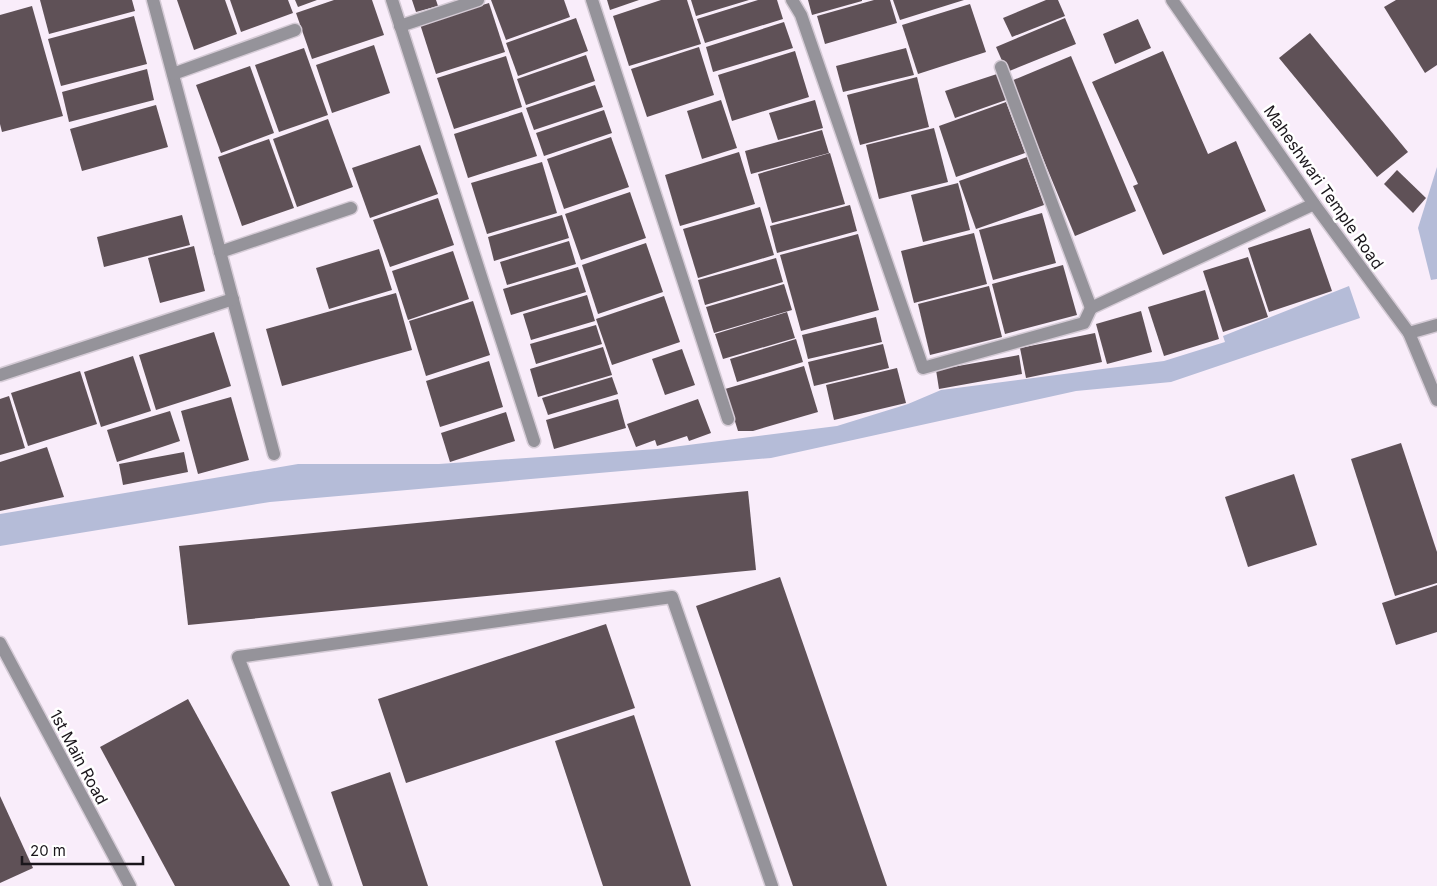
<svg xmlns="http://www.w3.org/2000/svg" width="1437" height="886" font-family="Inter,sans-serif">
<style>
.water{fill:#b5bcd8}
.building{fill:#5f5157}
.lines{fill:none;stroke-linecap:round;stroke-linejoin:round}
.minor-casing{stroke:#d5cbd6;stroke-width:15}
.tertiary-casing{stroke:#d5cbd6;stroke-width:15}
.minor{stroke:#95939a;stroke-width:12}
.tertiary{stroke:#95939a;stroke-width:12}
.labels{text-anchor:middle;dominant-baseline:central;stroke-width:5;stroke-linejoin:round;paint-order:stroke}
.street-label{font-size:16px;fill:#1a161b;stroke:#fff}
</style>
<rect width="100%" height="100%" fill="#f9edfa"/>
<!-- water -->
<g class="water">
<path d="M1437 167V279L1431 280 1418 228Z"/>
<path d="M1349 286 1360 318 1171 382 1076 391 771 458 270 502 0 546V514L298 464H439L657 449 837 426 908 404 941 390 1164 361 1225 342 1223 336Z"/>
</g>
<!-- building -->
<g class="building">
<path d="M40 0H132L135 11 49 34Z"/>
<path d="M177 0H225L237 34 194 50Z"/>
<path d="M230 0H288L293 13 241 32Z"/>
<path d="M295 0H317L298 7Z"/>
<path d="M334 0H372L384 35 312 59 296 13Z"/>
<path d="M412 0H436L438 6 416 12Z"/>
<path d="M491 0H564L570 17 506 40Z"/>
<path d="M607 0H639L610 10Z"/>
<path d="M661 0H687L701 44 629 66 613 16Z"/>
<path d="M691 0H749L696 16Z"/>
<path d="M758 0H777L783 19 705 43 697 19Z"/>
<path d="M808 0H862V1L812 15Z"/>
<path d="M874 0H890L897 23 825 44 817 16Z"/>
<path d="M893 0H964L900 20Z"/>
<path d="M1046 0H1058L1065 16 1012 37 1003 18Z"/>
<path d="M1396 0H1437V65L1425 73 1384 7Z"/>
<path d="M489 3 505 52 436 74 420 24Z"/>
<path d="M970 4 986 52 918 74 902 25Z"/>
<path d="M32 6 63 116 2 132 0 124V15Z"/>
<path d="M134 16 147 64 61 86 48 39Z"/>
<path d="M576 18 588 51 518 76 506 43Z"/>
<path d="M1065 18 1076 44 1007 72 996 47Z"/>
<path d="M1138 19 1151 48 1115 64 1103 34Z"/>
<path d="M784 22 793 48 713 72 706 47Z"/>
<path d="M1310 33 1408 152 1377 177 1279 58Z"/>
<path d="M374 45 390 93 332 113 316 65Z"/>
<path d="M699 47 714 95 647 117 631 69Z"/>
<path d="M304 48 328 115 279 132 255 65Z"/>
<path d="M906 48 914 75 843 92 836 66Z"/>
<path d="M795 51 809 97 732 121 718 75Z"/>
<path d="M1163 51 1208 154 1236 141 1266 211 1163 255 1133 186 1138 184 1092 82Z"/>
<path d="M586 55 595 81 526 105 517 79Z"/>
<path d="M506 56 522 107 454 129 437 78Z"/>
<path d="M1071 56 1136 211 1075 236 1011 81Z"/>
<path d="M250 66 274 133 221 153 196 85Z"/>
<path d="M147 69 154 100 69 122 62 92Z"/>
<path d="M997 74 1006 100 955 118 945 91Z"/>
<path d="M917 77 929 127 860 145 847 95Z"/>
<path d="M595 85 603 107 534 130 526 108Z"/>
<path d="M721 100 737 148 702 159 687 111Z"/>
<path d="M815 100 823 128 778 140 769 113Z"/>
<path d="M1006 102 1025 153 956 177 939 126Z"/>
<path d="M156 105 168 147 82 171 70 129Z"/>
<path d="M604 110 612 133 544 156 536 133Z"/>
<path d="M522 112 537 156 468 178 454 134Z"/>
<path d="M328 119 353 187 297 207 273 139Z"/>
<path d="M934 128 948 182 879 199 866 145Z"/>
<path d="M822 130 829 153 751 174 745 151Z"/>
<path d="M611 137 629 187 564 209 547 159Z"/>
<path d="M269 139 294 208 242 226 218 157Z"/>
<path d="M420 145 438 194 370 218 352 168Z"/>
<path d="M739 152 755 204 680 226 665 175Z"/>
<path d="M830 153 845 204 772 223 758 174Z"/>
<path d="M1027 157 1044 205 976 229 959 181Z"/>
<path d="M542 162 557 213 487 234 471 183Z"/>
<path d="M1397 170 1426 198 1413 213 1384 184Z"/>
<path d="M958 183 970 230 923 242 911 195Z"/>
<path d="M630 192 646 238 581 260 565 214Z"/>
<path d="M438 198 454 245 390 267 373 220Z"/>
<path d="M850 205 857 231 777 253 770 226Z"/>
<path d="M760 207 774 255 698 278 683 229Z"/>
<path d="M1042 213 1056 263 993 280 979 230Z"/>
<path d="M182 215 190 245 104 267 97 237Z"/>
<path d="M562 215 569 238 494 261 488 237Z"/>
<path d="M1310 228 1332 291 1269 312 1248 248Z"/>
<path d="M974 233 987 284 914 303 901 251Z"/>
<path d="M858 234 879 310 801 331 780 255Z"/>
<path d="M569 241 576 264 507 285 500 262Z"/>
<path d="M646 243 663 292 598 314 582 265Z"/>
<path d="M194 246 205 291 160 303 148 258Z"/>
<path d="M379 249 392 290 329 309 316 268Z"/>
<path d="M453 251 469 299 408 320 392 271Z"/>
<path d="M1248 257 1268 317 1223 332 1203 271Z"/>
<path d="M776 258 783 282 705 305 698 280Z"/>
<path d="M1063 265 1077 315 1005 334 992 284Z"/>
<path d="M578 267 586 292 511 315 503 289Z"/>
<path d="M784 284 792 310 714 333 706 307Z"/>
<path d="M989 286 1002 337 930 355 918 304Z"/>
<path d="M1205 290 1219 339 1164 356 1148 307Z"/>
<path d="M396 293 412 350 282 386 266 329Z"/>
<path d="M587 295 595 321 531 340 523 314Z"/>
<path d="M664 296 680 342 612 365 596 319Z"/>
<path d="M473 301 490 355 426 376 409 321Z"/>
<path d="M1141 311 1152 352 1107 364 1096 324Z"/>
<path d="M787 312 795 338 723 359 715 334Z"/>
<path d="M876 317 882 342 808 359 802 335Z"/>
<path d="M596 325 602 344 536 364 530 344Z"/>
<path d="M214 332 231 386 156 410 139 355Z"/>
<path d="M1095 333 1102 362 1026 378 1020 348Z"/>
<path d="M796 339 803 362 737 382 730 359Z"/>
<path d="M883 344 889 368 814 386 808 362Z"/>
<path d="M603 347 612 375 538 397 530 369Z"/>
<path d="M682 349 695 385 665 395 652 359Z"/>
<path d="M1019 355 1022 374 939 389 936 370Z"/>
<path d="M133 356 151 411 101 427 84 372Z"/>
<path d="M489 361 503 407 440 427 426 381Z"/>
<path d="M804 366 818 412 753 431H738L725 389Z"/>
<path d="M897 368 906 403 834 420 826 385Z"/>
<path d="M80 371 97 424 28 446 11 393Z"/>
<path d="M612 377 618 394 548 415 542 398Z"/>
<path d="M9 396 25 448 0 455V399Z"/>
<path d="M231 397 249 460 198 474 181 411Z"/>
<path d="M618 399 626 428 554 449 546 420Z"/>
<path d="M698 399 711 433 689 441 687 436 657 446 655 440 636 447 627 424Z"/>
<path d="M170 411 180 441 117 462 107 430Z"/>
<path d="M506 412 515 441 450 462 441 433Z"/>
<path d="M1401 443 1437 552V583L1395 596 1351 459Z"/>
<path d="M47 447 64 497 0 511V462Z"/>
<path d="M184 452 188 472 123 485 119 464Z"/>
<path d="M1294 474 1317 545 1248 567 1225 497Z"/>
<path d="M748 491 756 570 188 625 179 546Z"/>
<path d="M780 577 887 886H793L696 606Z"/>
<path d="M1437 585V632L1396 645 1382 603Z"/>
<path d="M606 624 635 708 406 783 378 699Z"/>
<path d="M188 699 290 886H175L100 747Z"/>
<path d="M634 715 691 886H603L555 741Z"/>
<path d="M390 772 428 886H363L331 792Z"/>
<path d="M0 796 33 868 0 883Z"/>
</g>
<g class="lines">
<!-- minor casing -->
<g class="minor-casing">
<g id="minor">
<path d="M153 0 274 454"/>
<path d="M392 0 534 441"/>
<path d="M592 0 728 419"/>
<path d="M792 0 801 15 923 368 1084 323 1091 308"/>
<path d="M400 26 478 0"/>
<path d="M1001 67 1091 308 1314 204"/>
<path d="M173 74 295 30"/>
<path d="M220 252 351 208"/>
<path d="M1409 333 1437 325"/>
<path d="M0 375 233 299"/>
<path d="M0 643 130 886"/>
<path d="M326 886 238 657 672 597 772 886"/>
</g>
</g>
<!-- tertiary casing -->
<g class="tertiary-casing">
<path id="tertiary" d="M1172 0 1314 204 1409 333 1437 400"/>
</g>
<!-- minor -->
<use href="#minor" class="minor"/>
<!-- tertiary -->
<use href="#tertiary" class="tertiary"/>
</g>
<g class="labels">
<!-- street labels -->
<g class="street-label">
<text transform="translate(1324 187) rotate(55)">Maheshwari Temple Road</text>
<text transform="translate(79 757) rotate(62)">1st Main Road</text>
</g>
</g>
<!-- scale -->
<path d="M22 856v8h121v-8" fill="none" stroke="#1a161b" stroke-width="2.5"/>
<text x="30" y="856" font-size="15" fill="#1a161b" stroke="#ffffff" stroke-width="4" paint-order="stroke">20 m</text>
</svg>
